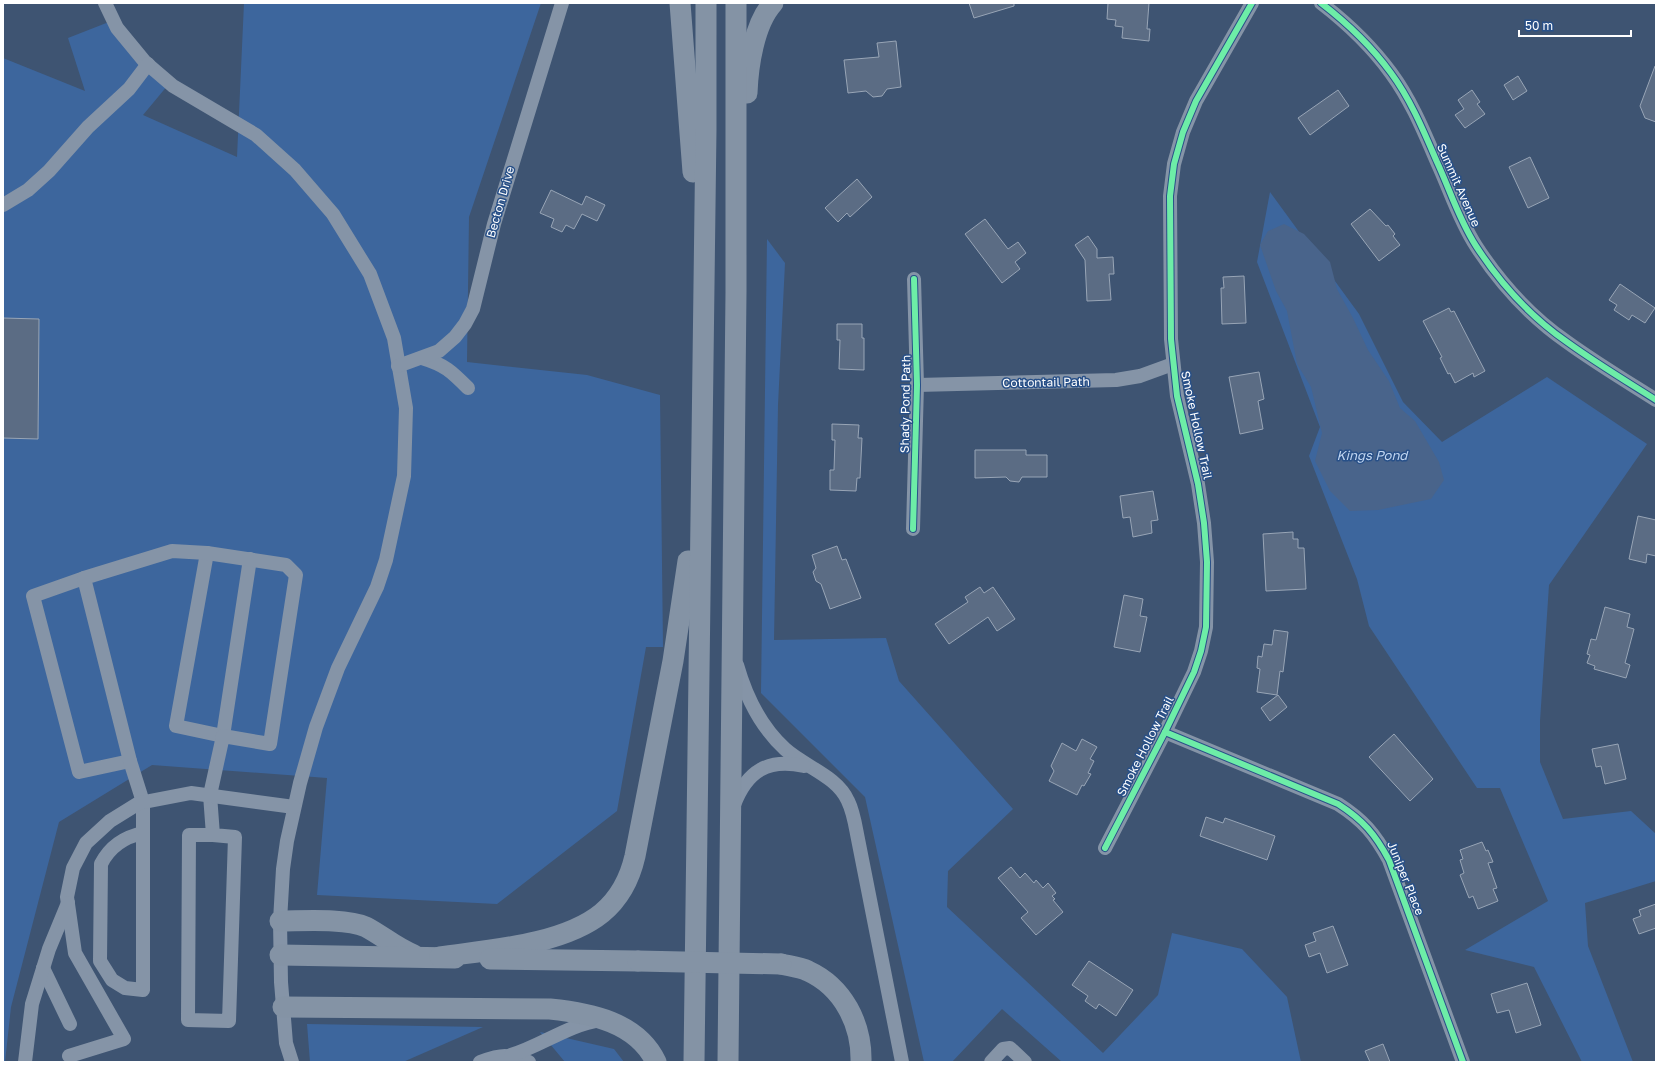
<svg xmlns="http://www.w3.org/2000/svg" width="1659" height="1065" font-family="'Golos Text',sans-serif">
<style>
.green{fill:#3d669d}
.water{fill:#49648b}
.building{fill:#5b6c84;stroke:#98a5b6}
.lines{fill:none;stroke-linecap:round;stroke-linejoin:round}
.minor{stroke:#8594a7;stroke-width:14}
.highway{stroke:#8493a5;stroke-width:21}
.highway-bridge{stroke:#8493a5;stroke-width:21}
.cycleway-casing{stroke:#285088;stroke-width:8}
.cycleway{stroke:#6deda7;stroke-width:6}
.labels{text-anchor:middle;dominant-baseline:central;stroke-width:3;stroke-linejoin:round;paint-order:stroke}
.street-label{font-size:12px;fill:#fff;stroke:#285088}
.water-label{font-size:13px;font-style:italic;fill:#c0d5f0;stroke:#285088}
</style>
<rect width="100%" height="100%" fill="#3e5472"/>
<!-- green -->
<g class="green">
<path d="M244 3H541L469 217 467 362 587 375 660 395 663 647H646L617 811 497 904 317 895 327 778 152 765 59 822 11 1007 5 1062H3V58L85 91 68 38 114 20 168 85 143 115 237 157Z"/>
<path d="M1270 192 1359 314 1403 402 1442 442 1547 377 1647 444 1549 585 1540 721V762L1563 819 1631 811 1656 834V881L1585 903 1588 946 1633 1062H1582L1534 967 1465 950 1548 901 1500 788H1477L1369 626 1357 579 1309 456 1320 427 1257 262Z"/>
<path d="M767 239 785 263 778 405 774 640 886 638 899 681 1013 809 948 871 947 907 1103 1053 1158 995 1172 933 1242 949 1287 997 1301 1062H1062L1002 1009 952 1062H924L865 797 761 693Z"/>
<path d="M307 1024 483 1027 403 1062H310Z"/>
<path d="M540 1032 614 1049 624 1062H565Z"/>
</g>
<!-- water -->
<path class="water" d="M1284 224 1304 234 1330 262 1337 289 1353 318 1368 350 1389 381 1400 408 1415 421 1439 462 1444 480 1431 499 1378 510 1350 511 1330 491 1315 461 1322 433 1311 387 1297 364 1287 311 1276 291 1260 245 1268 231Z"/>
<!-- building -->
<g class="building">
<path d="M969 3H1014V6L974 18Z"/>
<path d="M1108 3H1149L1147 29H1150L1149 41 1122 38 1123 27 1115 26 1116 20 1107 19Z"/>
<path d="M896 41 901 87 887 89 882 96 873 97 866 91 848 93 844 60 879 57 877 43Z"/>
<path d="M1655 66H1656V122L1645 118 1640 106Z"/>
<path d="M1518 76 1527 91 1513 100 1504 85Z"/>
<path d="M1338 90 1349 106 1310 135 1298 118Z"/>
<path d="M1472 90 1480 102 1477 104 1485 114 1465 128 1455 115 1464 109 1458 100Z"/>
<path d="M1530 157 1549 198 1528 208 1509 167Z"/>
<path d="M857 179 872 197 850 217 847 213 838 222 825 208Z"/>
<path d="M551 190 582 205 586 196 605 205 597 221 582 214 574 229 566 225 562 232 551 227 554 219 540 213Z"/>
<path d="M1370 209 1386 226 1388 225 1395 234 1393 236 1400 245 1379 261 1351 224Z"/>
<path d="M985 219 1008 249 1018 242 1026 253 1015 262 1020 269 1002 283 965 234Z"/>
<path d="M1088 236 1097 249V258L1113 257 1114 274H1109L1111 300 1087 301 1085 260 1075 245Z"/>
<path d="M1244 276 1246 323 1222 324 1221 288H1224L1223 277Z"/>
<path d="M1620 284 1655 308 1645 323 1632 315 1629 320 1614 310 1617 305 1609 300Z"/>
<path d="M1449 308 1451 312 1454 311 1485 371 1474 377 1473 373 1455 383 1450 373 1448 374 1440 358 1442 357 1423 321Z"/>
<path d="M3 318 39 319 38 439 3 438Z"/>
<path d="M837 324H862V338H864V370L839 369 840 340H837Z"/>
<path d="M1259 372 1264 399 1258 401 1263 429 1240 434 1229 377Z"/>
<path d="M832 424 859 425 858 438H862L860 478H857L856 491 830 490V470H834L835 440H832Z"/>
<path d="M975 450H1026V455H1047V477H1022L1019 482 1010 481 1006 477 975 478Z"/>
<path d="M1153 491 1158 520 1151 521 1152 533 1133 537 1130 517 1123 518 1120 496Z"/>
<path d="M1638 516 1656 520V556L1647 554 1646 563 1629 559Z"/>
<path d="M1293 532V539H1298V548H1304L1306 589 1266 591 1263 534Z"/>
<path d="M837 546 842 560 846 559 861 598 830 609 821 584 816 581 813 572 816 568 812 555Z"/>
<path d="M980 587 984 593 993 587 1015 619 997 631 988 617 949 644 935 624 968 602 965 597Z"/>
<path d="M1124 595 1143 599 1140 616 1147 617 1140 652 1114 647Z"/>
<path d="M1605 607 1630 614 1627 627 1634 629 1625 663 1630 665 1626 678 1594 669 1595 666 1587 663 1590 655 1587 654 1591 639 1596 640Z"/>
<path d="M1274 630 1288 632 1283 672 1280 671 1277 695 1257 692 1260 669 1257 668 1258 656 1262 657 1264 644 1272 645Z"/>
<path d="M1278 695 1287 707 1270 721 1261 708Z"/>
<path d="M1394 734 1433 779 1410 801 1369 757Z"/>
<path d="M1082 739 1097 747 1090 759 1094 761 1088 773 1091 774 1084 786 1082 785 1077 795 1049 781 1054 771 1051 766 1062 743 1076 751Z"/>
<path d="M1618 744 1626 779 1605 784 1601 766 1596 767 1592 749Z"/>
<path d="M1206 817 1223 823 1225 818 1275 836 1267 860 1200 836Z"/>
<path d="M1482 842 1486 851 1488 850 1493 862 1488 863 1497 888 1493 889 1498 901 1478 909 1473 896 1469 898 1460 875 1464 873 1460 860 1463 859 1460 850Z"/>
<path d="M1011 867 1020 878 1025 873 1034 883 1036 880 1043 888 1048 883 1056 893 1052 896 1055 899 1053 900 1063 912 1036 935 1021 918 1028 912 998 878Z"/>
<path d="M1656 904V928L1639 934 1633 919 1641 916 1639 910Z"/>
<path d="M1333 926 1348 965 1327 973 1320 953 1309 957 1305 945 1316 941 1313 933Z"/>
<path d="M1089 961 1133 990 1116 1016 1099 1004 1096 1009 1085 1001 1088 996 1072 985Z"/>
<path d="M1527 983 1541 1025 1516 1033 1509 1010 1497 1013 1491 994Z"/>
<path d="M1383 1044 1390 1062H1370L1365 1051Z"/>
</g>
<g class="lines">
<!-- minor -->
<g class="minor">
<path d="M105 3 117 28 145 62 173 86 256 135 295 170 333 214 370 274 394 338 406 408 404 476 386 560 377 587 338 668 316 727 300 783 287 841 283 869 280 921 281 982 286 1043 292 1062"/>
<path d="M1321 3C1347 23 1372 47 1391 73 1411 100 1424 132 1437 162 1450 190 1459 220 1476 246 1500 283 1531 317 1567 342 1596 363 1626 381 1656 400"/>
<path d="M3 205 28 190 49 171 88 127 129 89 148 64"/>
<path d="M422 358C445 365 451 371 468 388"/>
<path d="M398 366 439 351 455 337 465 324 473 309 494 224 562 3"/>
<path d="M917 385 1116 380 1140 376 1173 364"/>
<path d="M913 529 917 385 914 279"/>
<path d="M207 553 176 726 223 736 250 559"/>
<path d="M84 578 33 596 79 772 130 761"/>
<path d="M737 665C746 697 760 726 785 749 805 767 837 776 848 801 853 811 855 823 857 834L902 1062"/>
<path d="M1165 732 1338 804C1363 820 1375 834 1389 860L1463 1062"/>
<path d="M734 805C747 771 768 758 804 766"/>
<path d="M143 833C124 837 110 846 101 864L100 961 112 980 125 988 143 990V802L130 761 84 578 172 551 207 553 286 565 296 575 270 744 223 736 210 795 213 835 235 837 229 1021 188 1020 189 835H213"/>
<path d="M1105 848 1165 732 1194 672 1201 651 1206 627 1207 562 1204 523 1198 484 1177 396 1171 339 1170 196 1174 164 1183 132 1196 101 1252 3"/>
<path d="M43 968 70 1024"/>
<path d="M69 1056 124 1039 75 953 67 897 73 868 86 843 110 821 139 803 191 793 294 807"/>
<path d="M25 1062 32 1004 49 949 68 903"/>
<path d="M480 1062C502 1054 508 1054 529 1062"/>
<path d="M511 1062V1055C541 1046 568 1025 600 1020"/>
<path d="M991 1062 1003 1049 1010 1048 1025 1062"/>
</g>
<!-- highway -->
<g class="highway">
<path d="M680 3 693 172"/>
<path d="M747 93C748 66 754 24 773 3"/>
<path d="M280 921C303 921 346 918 366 927 383 936 396 948 414 955"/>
<path d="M280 955 455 958"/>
<path d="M440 957C488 950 563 945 602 913 620 898 630 878 635 856L673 661 688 561"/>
<path d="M490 959 638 961"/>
<path d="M781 964C789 966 800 967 808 971 843 987 862 1024 861 1062"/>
<path d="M283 1007 550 1009C590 1013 637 1022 656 1062"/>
<path d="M694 1062 706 129V3"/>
<path d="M728 1062 736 292V3"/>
</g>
<!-- highway-bridge -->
<path class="highway-bridge" d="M638 961 781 964"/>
<!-- cycleway casing -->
<g class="cycleway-casing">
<g id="cycleway">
<path d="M1321 3C1347 23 1372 47 1391 73 1411 100 1424 132 1437 162 1450 190 1459 220 1476 246 1500 283 1531 317 1567 342 1596 363 1626 381 1656 400"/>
<path d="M913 529 917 385 914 279"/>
<path d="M1165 732 1338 804C1363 820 1375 834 1389 860L1463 1062"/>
<path d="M1105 848 1165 732 1194 672 1201 651 1206 627 1207 562 1204 523 1198 484 1177 396 1171 339 1170 196 1174 164 1183 132 1196 101 1252 3"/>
</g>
</g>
<!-- cycleway -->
<use href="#cycleway" class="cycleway"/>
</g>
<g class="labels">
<!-- street labels -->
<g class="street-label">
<text transform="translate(1459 185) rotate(66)">Summit Avenue</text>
<text transform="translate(500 202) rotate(-74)">Becton Drive</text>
<text transform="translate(1046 382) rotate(-1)">Cottontail Path</text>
<text transform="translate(905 404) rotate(-89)">Shady Pond Path</text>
<text transform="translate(1197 425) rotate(78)">Smoke Hollow Trail</text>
<text transform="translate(1145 746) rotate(-63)">Smoke Hollow Trail</text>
<text transform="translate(1406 878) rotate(68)">Juniper Place</text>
</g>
<!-- water labels -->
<g class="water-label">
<text x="1372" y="455">Kings Pond</text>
</g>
</g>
<!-- border -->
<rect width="1659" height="1065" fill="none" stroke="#ffffff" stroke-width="8"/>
<!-- scale -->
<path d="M1519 30v6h112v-6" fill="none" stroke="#ffffff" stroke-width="2"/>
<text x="1525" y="30" font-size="12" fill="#ffffff" stroke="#285088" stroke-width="3" paint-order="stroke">50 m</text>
</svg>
